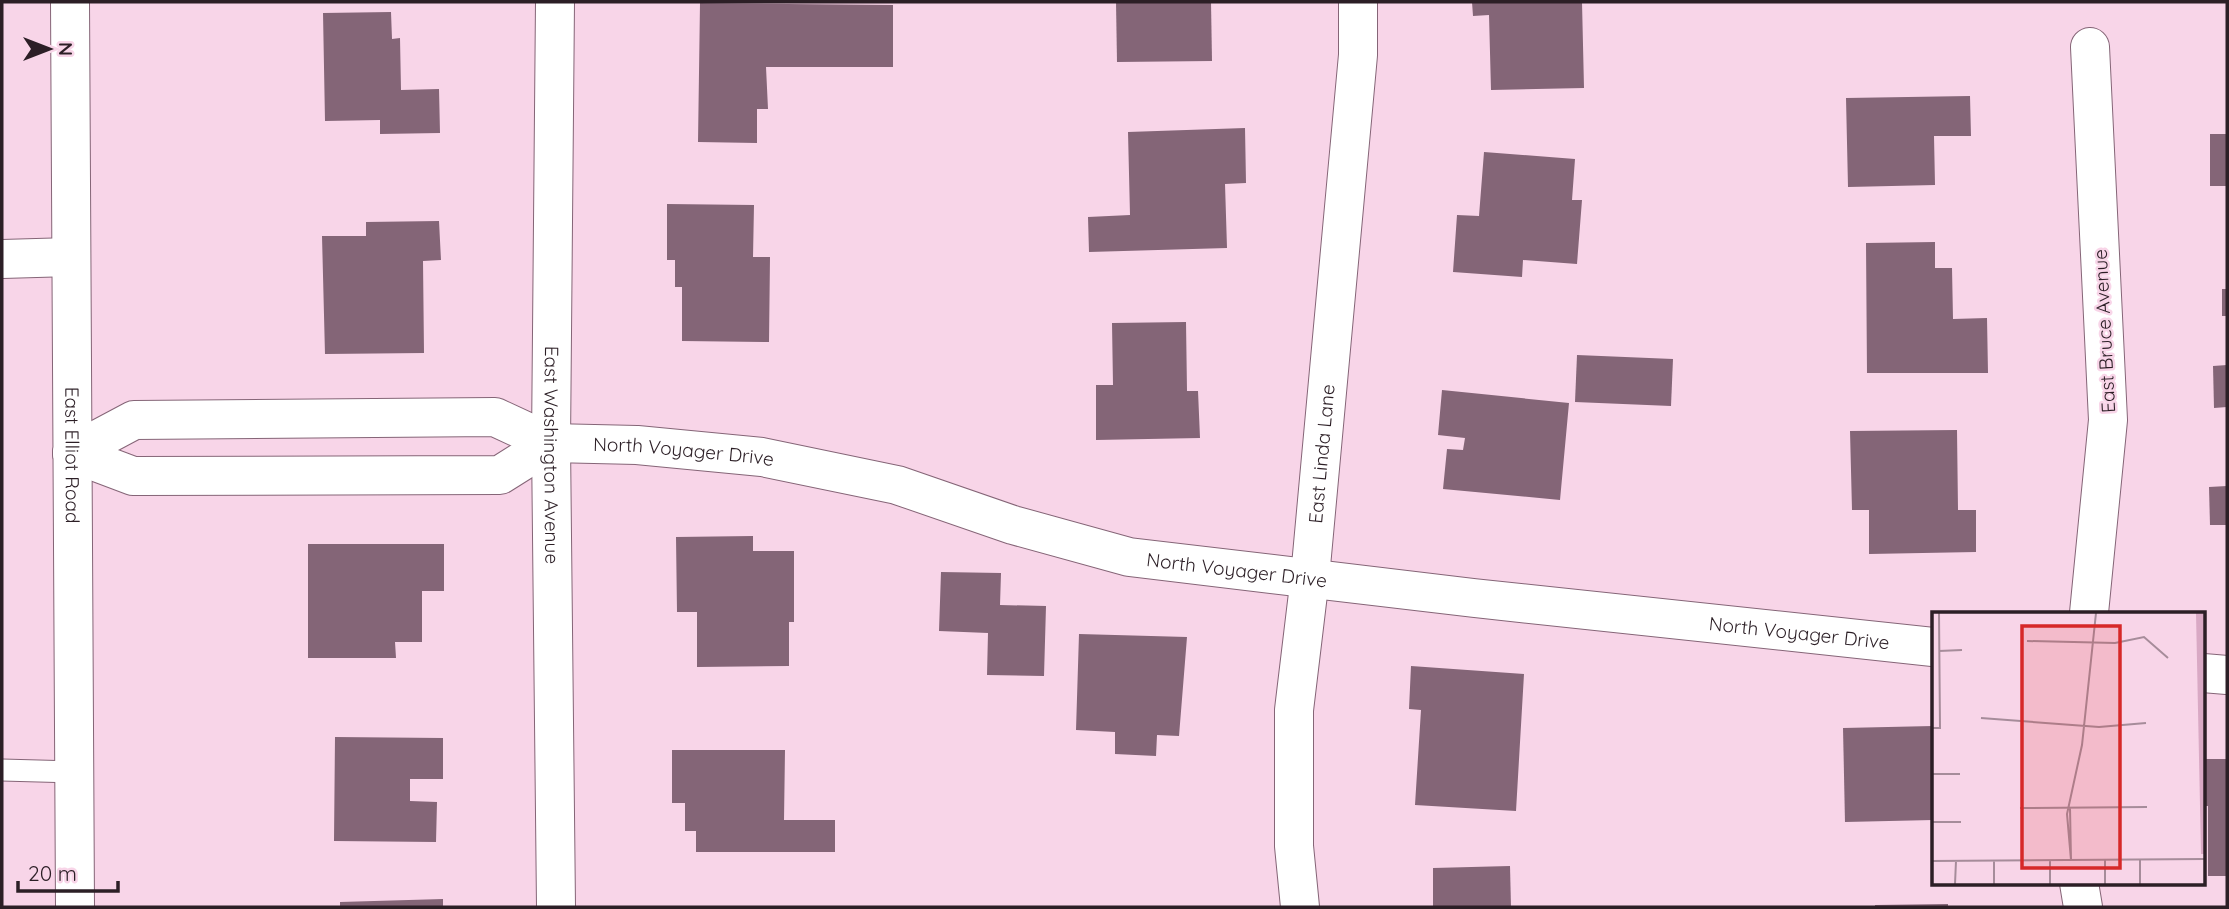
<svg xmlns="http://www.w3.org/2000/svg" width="2229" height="909" font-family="Quicksand,sans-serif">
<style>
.building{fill:#846577}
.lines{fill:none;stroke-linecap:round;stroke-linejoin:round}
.service-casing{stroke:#856577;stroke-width:23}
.minor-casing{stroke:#856577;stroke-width:40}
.secondary-casing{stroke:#856577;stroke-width:40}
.service{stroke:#fff;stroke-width:21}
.minor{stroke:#fff;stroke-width:38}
.secondary{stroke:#fff;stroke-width:38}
.labels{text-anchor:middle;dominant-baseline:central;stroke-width:5;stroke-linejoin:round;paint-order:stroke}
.street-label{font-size:19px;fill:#2c1f26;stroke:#f8d5e8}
.inset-road{fill:none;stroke:#a68c9a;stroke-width:2}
.view{fill:#d62828;fill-opacity:0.15;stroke:#d62828;stroke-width:3.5}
.inset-edge{fill:none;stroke:#2c1f26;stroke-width:3.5}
</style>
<rect width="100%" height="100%" fill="#f8d5e8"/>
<!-- building -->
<g class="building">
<path d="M1116 2H1211L1212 61 1117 62Z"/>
<path d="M1472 2H1582L1584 88 1491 90 1489 15 1473 16Z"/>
<path d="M700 3 893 5V67H766L768 109H757V143L698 142Z"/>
<path d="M391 12 392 39 400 38 401 90 439 89 440 133 380 134V120L325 121 323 13Z"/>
<path d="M1970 96 1971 136H1934L1935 185 1848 187 1846 98Z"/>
<path d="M1245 128 1246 183 1225 184 1227 248 1089 252 1088 217 1130 215 1128 132Z"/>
<rect x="2210" y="134" width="17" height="52"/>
<path d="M1484 152 1575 159 1572 200H1582L1577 264 1523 260 1522 277 1453 272 1457 215 1479 216Z"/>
<path d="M667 204 754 205 753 257H770L769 342 682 341V287H675V260H667Z"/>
<path d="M439 221 441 260 423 261 424 353 325 354 322 236H366V222Z"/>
<path d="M1935 242V268H1952L1953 319 1987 318 1988 373H1867L1866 243Z"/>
<rect x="2222" y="289" width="5" height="27"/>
<path d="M1186 322 1187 391H1198L1200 438 1096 440V385H1113L1112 323Z"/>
<path d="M1577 355 1673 359 1671 406 1575 402Z"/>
<path d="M2227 365V407L2214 408 2213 366Z"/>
<path d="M1442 390 1569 403 1560 500 1443 489 1447 449 1463 450 1465 438 1438 435Z"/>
<path d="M1957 430 1958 510H1976V552L1869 554V510H1852L1850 431Z"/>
<path d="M2227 486V525H2210L2209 487Z"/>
<path d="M753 536V551H794V622H789V666L697 667V612H677L676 537Z"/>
<path d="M308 544H444V591H422V642H395L396 658H308Z"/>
<path d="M941 572 1001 573 1000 605 1046 606 1044 676 987 675 988 633 939 631Z"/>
<path d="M1079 634 1187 637 1179 736 1157 735 1156 756 1115 754V732L1076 730Z"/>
<path d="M1411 666 1524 674 1516 811 1415 805 1421 710 1409 709Z"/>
<path d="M1933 726V820L1845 822 1843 728Z"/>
<path d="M335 737 443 738V779H410V801L437 802 436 842 334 841Z"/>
<path d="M672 750H785L784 820H835V852H696V831H685V803H672Z"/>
<path d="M2203 759H2227V876H2208V806H2203Z"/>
<path d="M1510 866 1511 907H1433V868Z"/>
<path d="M443 899V907H340V902Z"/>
<path d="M1948 904V907H1875V905Z"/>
</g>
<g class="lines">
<!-- service casing -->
<g class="service-casing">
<path id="service" d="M2 770 75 772"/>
</g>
<!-- minor casing -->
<g class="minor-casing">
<g id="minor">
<path id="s1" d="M555 2 551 443 556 907"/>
<path d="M2 259 71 257"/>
<path id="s2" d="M72 453 134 420 495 417 551 443 637 445 762 457 897 485 1013 525 1129 557 1474 598 1933 647"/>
<path d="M72 453 133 476 500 475 551 443"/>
<path d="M2089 613 2108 420 2090 47"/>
<path d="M2203 673 2227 675"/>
<path d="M2079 883 2083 907"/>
<path id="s3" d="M1300 907 1294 846V710L1310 577 1358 55V2"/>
</g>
</g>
<!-- secondary casing -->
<g class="secondary-casing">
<g id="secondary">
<path id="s4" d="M70 2 75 907"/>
</g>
</g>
<!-- service -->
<use href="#service" class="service"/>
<!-- minor -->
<use href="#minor" class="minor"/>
<!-- secondary -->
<use href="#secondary" class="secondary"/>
</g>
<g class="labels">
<!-- street labels -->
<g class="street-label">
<text transform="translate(2104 331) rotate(-93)">East Bruce Avenue</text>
<text stroke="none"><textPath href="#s2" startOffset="626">North Voyager Drive</textPath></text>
<text stroke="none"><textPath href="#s4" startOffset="453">East Elliot Road</textPath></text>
<text stroke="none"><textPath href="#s1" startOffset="453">East Washington Avenue</textPath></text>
<text stroke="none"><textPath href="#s3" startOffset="455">East Linda Lane</textPath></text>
<text stroke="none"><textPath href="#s2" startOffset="1194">North Voyager Drive</textPath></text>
<text stroke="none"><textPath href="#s2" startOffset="1760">North Voyager Drive</textPath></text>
</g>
</g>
<!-- overview -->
<g transform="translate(1932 612)">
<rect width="273" height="273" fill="#f8d5e8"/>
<path d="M264 1H273V242H269Z" fill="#d9a9c4"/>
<path class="inset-road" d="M95 29 183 31 212 25 236 46M7 39 30 38M49 106 167 115 214 111M0 116H8L7 1M0 162H28M88 196 215 195M138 196 139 248M0 210H29M118 248V272M139 248 135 202 150 133 164 1M208 248V272M0 249 273 247M62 249V272M23 272 24 249M173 272V248"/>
<path class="view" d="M90 14H188V256H90Z"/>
<rect width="273" height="273" class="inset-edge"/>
</g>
<!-- border -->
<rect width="2229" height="909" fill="none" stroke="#2c1f26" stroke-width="7"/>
<!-- north arrow -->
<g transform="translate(49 49) rotate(90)" stroke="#f8d5e8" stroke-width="5" paint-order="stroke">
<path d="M0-5L12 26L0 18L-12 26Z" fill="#2c1f26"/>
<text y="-10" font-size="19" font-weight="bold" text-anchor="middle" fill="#2c1f26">N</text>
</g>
<!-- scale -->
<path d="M18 881v10h100v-10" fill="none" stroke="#2c1f26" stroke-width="3.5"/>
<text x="28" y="881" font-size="21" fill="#2c1f26" stroke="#f8d5e8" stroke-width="5" paint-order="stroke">20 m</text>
</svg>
